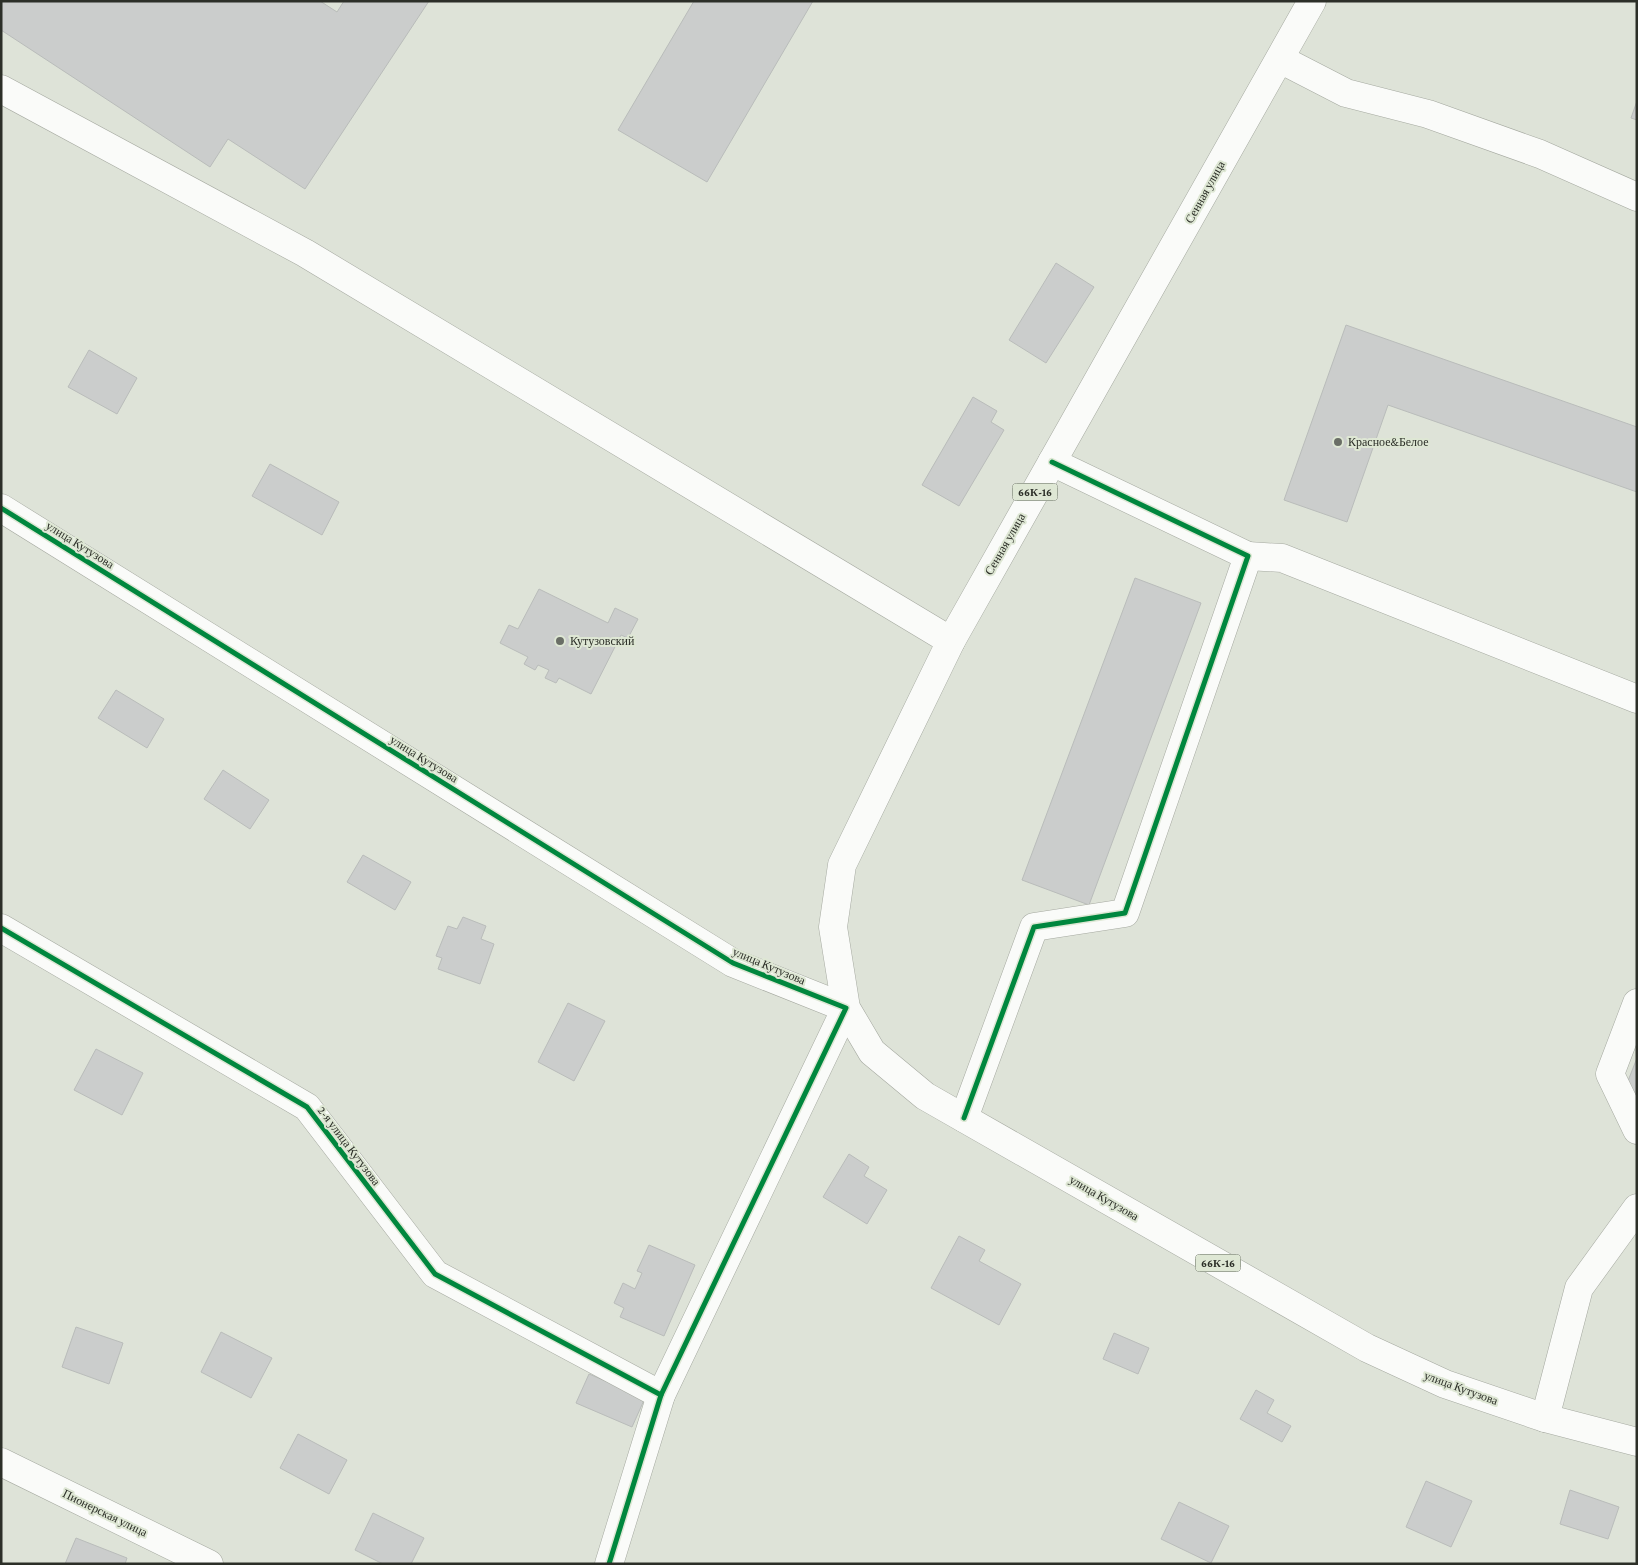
<svg xmlns="http://www.w3.org/2000/svg" width="1638" height="1565" font-family="'Crimson Pro',serif">
<style>
.building{fill:#cbcdcc;stroke:#b9bcba}
.lines{fill:none;stroke-linecap:round;stroke-linejoin:round}
.minor-casing{stroke:#a5a9a0;stroke-width:29}
.major-casing{stroke:#a5a9a0;stroke-width:29}
.minor{stroke:#fafbf9;stroke-width:28}
.major{stroke:#fafbf9;stroke-width:28}
.cycleway-casing{stroke:#dee7d4;stroke-width:8}
.cycleway{stroke:#00873e;stroke-width:5}
.poi-dot{fill:#6a6e66;stroke:#dee7d4;stroke-width:2}
.labels{text-anchor:middle;dominant-baseline:central;stroke-width:4;stroke-linejoin:round;paint-order:stroke}
.shield{fill:#dee7d4;stroke:#61665c;stroke-width:1}
.shield-label{font-size:11px;font-weight:bold;fill:#2c2f28}
.street-label{font-size:12px;fill:#2c2f28;stroke:#dee7d4}
.poi-label{font-size:12px;fill:#2c2f28;stroke:#dee7d4;text-anchor:start}
</style>
<rect width="100%" height="100%" fill="#dee3d8"/>
<!-- building -->
<g class="building">
<path d="M1 1H320L337 12 344 1H429L305 189 228 139 210 167 1 30Z"/>
<path d="M694 1H813L707 182 618 130Z"/>
<path d="M1637 101V120L1631 118Z"/>
<path d="M1056 263 1094 287 1046 363 1009 340Z"/>
<path d="M1346 325 1637 427V492L1388 405 1347 522 1284 500Z"/>
<path d="M89 350 137 378 117 414 68 387Z"/>
<path d="M973 397 997 411 991 422 1004 430 959 506 922 485Z"/>
<path d="M270 464 339 502 322 535 252 496Z"/>
<path d="M1135 578 1201 603 1089 905 1022 880Z"/>
<path d="M539 589 608 623 615 608 638 619 628 638 621 635 591 694 559 678 556 683 545 678 549 670 538 665 535 670 524 664 528 657 500 643 509 625 518 629Z"/>
<path d="M116 690 164 719 147 748 98 718Z"/>
<path d="M223 770 269 800 250 829 204 799Z"/>
<path d="M363 855 411 882 395 910 347 882Z"/>
<path d="M463 917 486 926 481 939 494 944 480 984 438 969 442 958 436 956 448 926 457 929Z"/>
<path d="M568 1003 605 1021 574 1081 538 1062Z"/>
<path d="M96 1049 143 1073 122 1115 74 1090Z"/>
<path d="M1637 1058V1096L1624 1091Z"/>
<path d="M849 1154 869 1167 864 1176 887 1190 867 1224 823 1197Z"/>
<path d="M959 1236 985 1250 979 1261 1021 1284 999 1325 931 1288Z"/>
<path d="M649 1245 695 1265 664 1336 620 1317 624 1308 614 1303 623 1283 635 1289 642 1273 637 1271Z"/>
<path d="M76 1327 123 1343 109 1384 62 1367Z"/>
<path d="M221 1332 272 1358 251 1398 201 1372Z"/>
<path d="M1114 1333 1149 1348 1138 1374 1103 1359Z"/>
<path d="M589 1374 645 1398 632 1427 576 1403Z"/>
<path d="M1256 1390 1274 1400 1267 1413 1291 1426 1282 1442 1240 1419Z"/>
<path d="M298 1434 347 1460 329 1494 280 1468Z"/>
<path d="M1426 1481 1472 1501 1451 1547 1406 1527Z"/>
<path d="M1570 1490 1619 1507 1608 1539 1560 1524Z"/>
<path d="M1179 1502 1229 1526 1211 1563 1161 1539Z"/>
<path d="M373 1513 424 1538 411 1564H383L355 1550Z"/>
<path d="M76 1538 127 1558 125 1564H65Z"/>
</g>
<g class="lines">
<!-- minor casing -->
<g class="minor-casing">
<g id="minor">
<path d="M1280 59 1346 93 1428 114 1540 154 1637 197"/>
<path d="M1 89 305 253 951 641"/>
<path d="M1 508 733 963 846 1008 661 1395 609 1564"/>
<path d="M1248 556 1282 558 1637 699"/>
<path d="M1 928 307 1107 435 1274 661 1395"/>
<path d="M1637 1003 1610 1074 1637 1130"/>
<path d="M964 1118 1034 927 1125 913 1248 556 1052 462"/>
<path d="M1545 1418 1579 1288 1637 1208"/>
<path d="M1 1462 209 1564"/>
</g>
</g>
<!-- major casing -->
<g class="major-casing">
<path id="major" d="M1312 1 951 641 842 865 833 927 846 1008 872 1052 925 1096 1367 1348 1445 1384 1545 1418 1637 1442"/>
</g>
<!-- minor -->
<use href="#minor" class="minor"/>
<!-- major -->
<use href="#major" class="major"/>
<!-- cycleway casing -->
<g class="cycleway-casing">
<g id="cycleway">
<path d="M1 508 733 963 846 1008 661 1395 609 1564"/>
<path d="M1 928 307 1107 435 1274 661 1395"/>
<path d="M964 1118 1034 927 1125 913 1248 556 1052 462"/>
</g>
</g>
<!-- cycleway -->
<use href="#cycleway" class="cycleway"/>
</g>
<!-- markers -->
<g class="poi-dot">
<circle cx="1338" cy="442" r="5"/>
<circle cx="560" cy="641" r="5"/>
</g>
<g class="labels">
<!-- shield labels -->
<g class="shield">
<rect x="1012.5" y="483.5" width="45" height="17" rx="4"/>
<rect x="1195.5" y="1254.5" width="45" height="17" rx="4"/>
</g>
<g class="shield-label">
<text x="1035" y="492">66К-16</text>
<text x="1218" y="1263">66К-16</text>
</g>
<!-- street labels -->
<g class="street-label">
<text transform="translate(1205 192) rotate(-61)">Сенная улица</text>
<text transform="translate(1005 544) rotate(-60)">Сенная улица</text>
<text transform="translate(80 545) rotate(32)">улица Кутузова</text>
<text transform="translate(424 759) rotate(32)">улица Кутузова</text>
<text transform="translate(769 966) rotate(23)">улица Кутузова</text>
<text transform="translate(349 1146) rotate(53)">2-я улица Кутузова</text>
<text transform="translate(1104 1198) rotate(30)">улица Кутузова</text>
<text transform="translate(1461 1388) rotate(20)">улица Кутузова</text>
<text transform="translate(105 1513) rotate(26)">Пионерская улица</text>
</g>
<!-- poi labels -->
<g class="poi-label">
<text x="1348" y="442">Красное&amp;Белое</text>
<text x="570" y="641">Кутузовский</text>
</g>
</g>
<!-- border -->
<rect width="1638" height="1565" fill="none" stroke="#2c2f28" stroke-width="5"/>
</svg>
